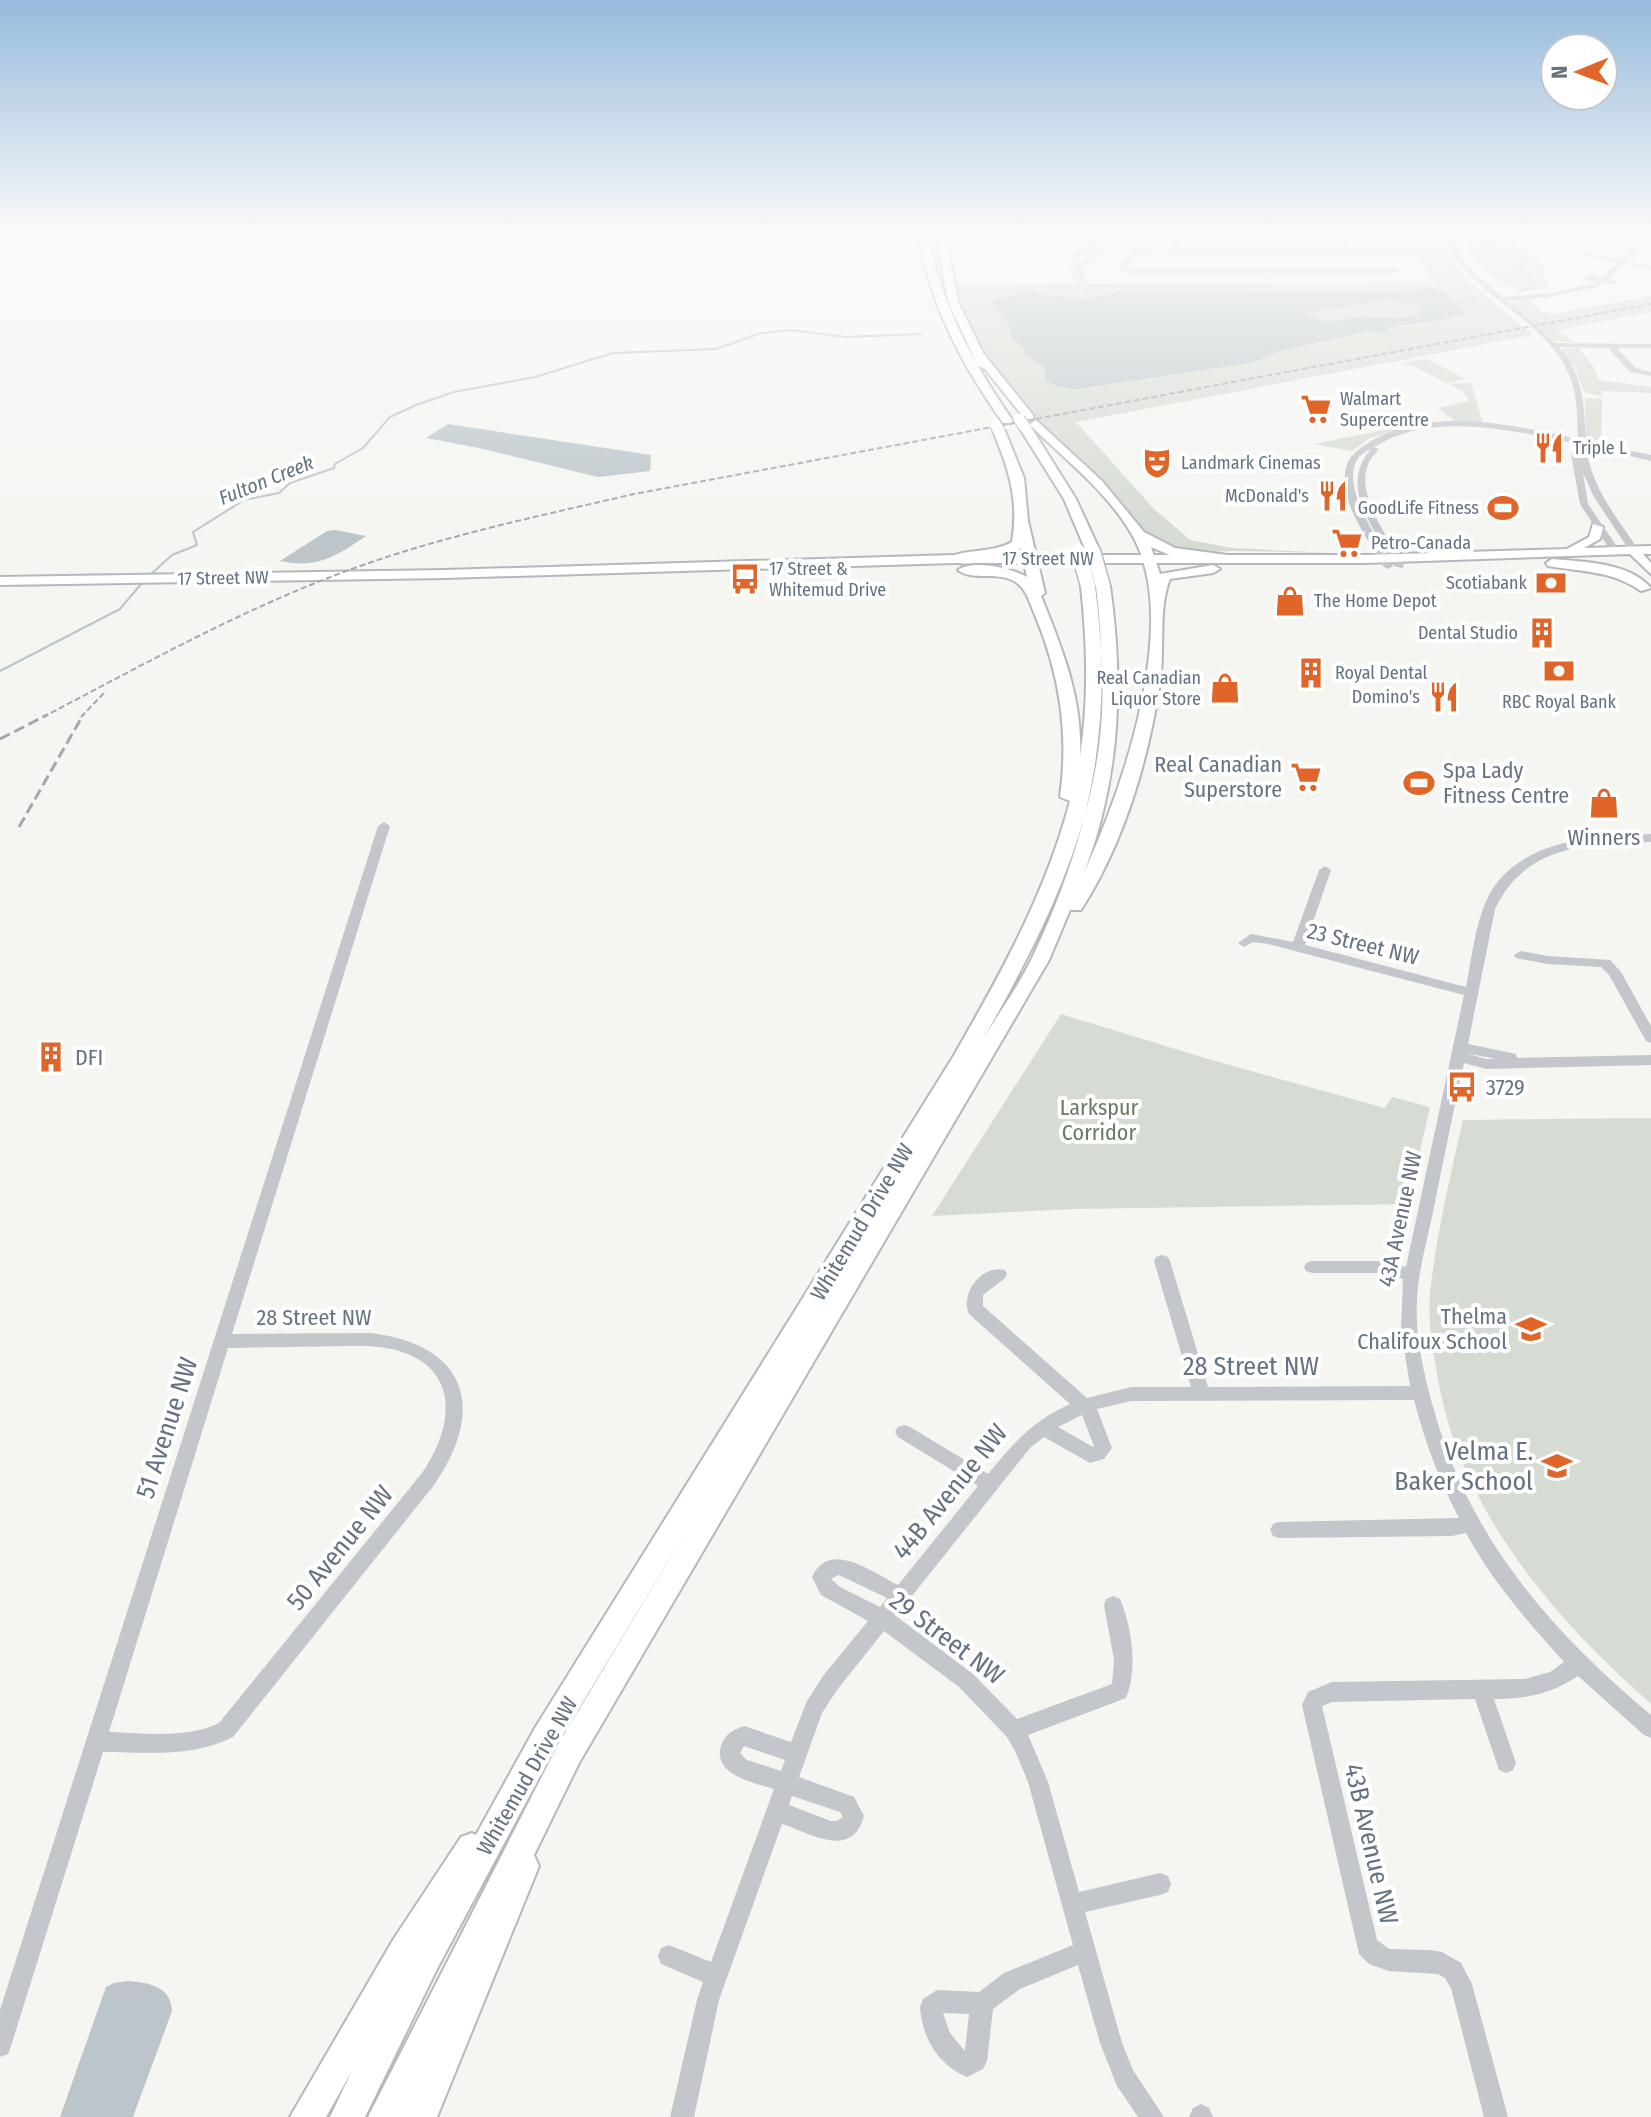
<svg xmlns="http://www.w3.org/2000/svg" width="1651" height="2117" font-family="'Fira Sans Condensed',sans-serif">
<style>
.green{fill:#d6dcd3}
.water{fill:#bbc5ca;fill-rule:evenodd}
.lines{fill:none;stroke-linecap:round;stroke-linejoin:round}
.stream{stroke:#bbc5ca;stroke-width:2}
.major-casing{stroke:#b4b8bc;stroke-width:4}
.highway-casing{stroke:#b6b8bc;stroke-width:4}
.minor{fill:#c3c6ca;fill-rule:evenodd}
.major{fill:#fff;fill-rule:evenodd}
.highway{fill:#fff;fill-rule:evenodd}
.rail-far1{stroke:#a4a8ae;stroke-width:2;stroke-dasharray:6 3;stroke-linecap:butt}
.rail{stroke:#a4a8ae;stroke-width:3;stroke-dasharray:11 5;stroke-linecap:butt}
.highway-bridge-far1-casing{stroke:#b6b8bc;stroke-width:13;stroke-linecap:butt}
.highway-bridge-casing{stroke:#b6b8bc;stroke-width:17;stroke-linecap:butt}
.highway-bridge-far1{stroke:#fff;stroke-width:11}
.highway-bridge{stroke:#fff;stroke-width:14}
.labels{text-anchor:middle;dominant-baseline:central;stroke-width:8;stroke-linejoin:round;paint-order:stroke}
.far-poi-label{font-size:18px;fill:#657282;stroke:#fff;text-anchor:start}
.far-street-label{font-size:18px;fill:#657282;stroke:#fff}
.far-water-label{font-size:20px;font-style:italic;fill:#60747f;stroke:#fff}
.poi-label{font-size:22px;fill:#657282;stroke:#fff;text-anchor:start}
.street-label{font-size:22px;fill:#657282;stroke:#fff}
.park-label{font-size:22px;fill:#667a64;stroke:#fff}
.near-street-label{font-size:26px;fill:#657282;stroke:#fff}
.near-poi-label{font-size:26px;fill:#657282;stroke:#fff;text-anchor:end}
</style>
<rect width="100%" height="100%" fill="#f5f5f2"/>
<!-- green -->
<g class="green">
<path d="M1473 231H1605L1587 239 1516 237 1520 252 1530 251 1538 256 1535 261 1542 264 1544 278 1550 287C1517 294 1505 288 1482 266 1475 259 1470 255 1467 245Z"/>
<path d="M1098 248 1108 250 1082 268 1088 284 1436 283 1414 254H1445L1470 283 1533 335 1076 422 1154 509 1190 540 1232 548 1330 553C1300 553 1270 551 1239 551 1216 551 1189 554 1167 546 1146 539 1134 518 1118 502 1056 442 977 375 957 286L965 285 1076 284 1070 267Z"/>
<path d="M1651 296V312L1557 330 1575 343 1550 340 1509 303 1530 300 1542 312 1554 314Z"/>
<path d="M1564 348H1582L1580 350 1593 366 1599 380 1651 387V393L1602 391V396L1584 392 1575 368 1561 350Z"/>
<path d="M1427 359 1466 379 1446 383 1414 366 1402 363Z"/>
<path d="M1471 383 1483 423 1456 422 1438 408 1468 401 1467 396 1463 395 1465 392 1449 384Z"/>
<path d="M1585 398 1602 399 1601 443 1606 446 1586 441Z"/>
<path d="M1396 422 1404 428 1370 438 1352 451 1314 444 1388 429 1387 427Z"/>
<path d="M1061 1014 1208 1059 1385 1108 1392 1097 1430 1107 1408 1204 1074 1209 932 1216Z"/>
<path d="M1651 1118V1704C1550 1615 1456 1505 1436 1367 1432 1344 1428 1318 1430 1294 1436 1236 1450 1177 1463 1120Z"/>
</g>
<!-- water -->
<g class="water">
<path d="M1429 288 1444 292 1463 311 1462 315C1437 322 1411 322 1386 329L1390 334 1369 331 1284 350 1250 363 1076 389 1056 386 1046 380 1045 368 1025 355 1024 347C1014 342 1010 336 1009 325L995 311 996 306 991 301 1032 290 1042 294 1086 300 1119 291 1395 292ZM1389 299 1417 305 1421 310 1416 315 1401 318 1360 317 1328 322 1313 318 1308 313Z"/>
<path d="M448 424 651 455 650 471 598 477 479 448 426 438Z"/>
<path d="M335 530 366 536C336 556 318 569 280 561L327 531Z"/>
<path d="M128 1981C150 1983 170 1986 172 2011L133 2117H60L106 1987 114 1983Z"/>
</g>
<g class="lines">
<!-- stream -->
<g class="stream">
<path d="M1497 231 1500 234 1486 242 1487 246 1524 259 1528 263 1519 266 1534 281V287L1517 292"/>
<path d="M1550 231 1555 234 1566 231"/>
<path d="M1114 244 1143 231"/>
<path d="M1083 283 1078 267 1103 250"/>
<path d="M1086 289 1089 300"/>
<path d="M1458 303 1476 299"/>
<path d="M149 576 172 555 197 545 193 532 244 500 279 493 290 483 334 468 335 464 363 448 390 417 416 405 454 392 535 377 613 353 716 349 761 333 792 330 845 337 921 334"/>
<path d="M0 671 120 609 142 583"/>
</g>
<!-- major casing -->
<g class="major-casing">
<g id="major">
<path d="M1593 524 1603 527 1600 539 1584 548 1651 546V554H1643L1651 563V574L1630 554 1364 563H954L445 578 0 585V577L445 570 954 555H1364L1567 549 1589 537Z"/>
<path d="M1552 559C1584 562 1629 562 1651 588L1641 591C1611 570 1582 572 1548 566L1546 563Z"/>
</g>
</g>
<!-- highway casing -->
<g class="highway-casing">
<g id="highway">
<path d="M918 231H927C942 306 970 358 1013 421L1011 423H1003C961 363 929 304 918 231Z"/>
<path d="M935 231H944L959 304 983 353 1033 415V419H1025L985 369 978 366 949 304Z"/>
<path d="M1036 420 1102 481 1144 532 1175 548 1227 555 1234 559 1227 563 1172 556 1151 547 1160 574 1213 565 1220 569 1213 573 1170 579C1158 607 1165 650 1160 683 1148 761 1124 843 1081 910H1070L1049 960 579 1763 534 1855 539 1866 437 2117H403L405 2113 403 2117H368L559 1743 693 1520 555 1748 437 1969 365 2117H330L352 2071 326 2117H290L393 1940 461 1837 472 1833 476 1835 535 1728 953 1057C1000 975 1046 893 1070 801L1060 797C1069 733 1060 675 1035 615 1030 604 1027 590 1017 583 1000 570 973 582 958 570 973 559 1011 568 1027 577L1021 548C1004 558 964 570 947 559 962 548 991 554 1012 542 1019 499 1009 470 993 431L995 428 1005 431 1024 478 1028 521 1045 593 1041 596C1062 648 1083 699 1080 757 1089 699 1087 644 1081 586L1088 582 1095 586C1100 629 1104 670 1102 713 1096 831 1039 941 982 1041 998 1014 1018 987 1032 958 1092 833 1113 723 1096 586L1103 582 1110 586C1124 684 1120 779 1084 873 1122 789 1183 620 1131 533 1107 492 1066 460 1032 427L1030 424Z"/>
<path d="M1021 424H1029L1076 499 1100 551 1098 554 1086 551 1064 499 1019 427Z"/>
</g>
</g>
<!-- minor -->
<g class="minor">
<path d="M1058 231C1072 231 1082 239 1095 242 1120 249 1148 249 1173 249L1172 242 1182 231H1188L1178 242 1180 249H1342L1329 231H1335L1349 249H1449L1443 232 1448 231C1463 265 1475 274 1503 297L1545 294 1593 284 1595 282 1581 278 1591 275 1601 277 1618 263 1571 252V250L1621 259 1651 235V240L1628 261 1651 266V270L1624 264 1608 279 1616 281 1618 285 1602 283 1597 287 1545 298 1508 301 1555 343 1651 344V348H1617L1636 368 1651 372V376L1630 372 1608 348 1559 347C1584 375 1584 406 1586 441L1651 455V461L1586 446C1591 488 1617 517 1639 551L1631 553 1594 497 1583 473 1588 504 1620 551 1618 553H1612L1580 504 1571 454 1575 451 1579 453 1578 444C1515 431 1433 410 1374 447L1379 449C1375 454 1370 459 1368 465 1355 495 1390 540 1404 566L1402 568 1394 566C1376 529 1337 488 1371 449 1367 451 1363 453 1360 456 1336 482 1380 542 1393 566L1388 569 1383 566C1369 540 1347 513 1345 483 1344 461 1351 454 1368 443 1429 405 1512 425 1578 439 1577 419 1578 397 1570 377 1549 323 1482 300 1451 253L1138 252 1126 269H1397L1400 271 1397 273H1123L1120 271V266L1132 251 1099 247 1074 258H1070V256L1091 245Z"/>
<path d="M384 822 390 826 232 1334 371 1333C467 1345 487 1408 434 1485L233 1737C192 1758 148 1752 103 1752L11 2046 8 2054 0 2057V2010L378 826ZM349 1346C368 1346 387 1346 405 1353 463 1375 450 1433 422 1473L219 1723C187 1739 144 1733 109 1732L228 1348Z"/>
<path d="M1651 834V842C1588 843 1525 845 1495 909L1468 1044 1516 1054 1517 1058 1651 1055V1065L1486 1069 1464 1063C1453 1113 1443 1162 1433 1212 1427 1241 1418 1271 1417 1301 1415 1336 1423 1370 1432 1403 1466 1534 1549 1630 1651 1715V1738L1644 1735 1578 1676C1551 1694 1526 1699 1494 1699L1516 1763 1513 1770 1506 1773 1499 1770 1475 1699 1332 1702 1322 1706 1377 1940 1389 1949 1430 1950 1442 1952 1461 1963 1472 1984 1508 2117H1484L1451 1988 1445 1978 1438 1974 1389 1971 1369 1964 1359 1954 1302 1705 1308 1692 1332 1682 1525 1679 1550 1672 1564 1662C1528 1622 1492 1581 1466 1533L1452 1536 1279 1538 1273 1536 1270 1530 1273 1524 1279 1522 1459 1518C1439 1480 1425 1442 1414 1400L1131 1401 1097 1409 1112 1448 1104 1459 1090 1463 1044 1437 1030 1448 896 1616 973 1674 1017 1719 1112 1684 1114 1660 1104 1605 1106 1599 1113 1596 1120 1599C1132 1627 1138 1669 1126 1698L1028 1735 1048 1782 1079 1892 1160 1873 1168 1876 1171 1884 1168 1892 1160 1895 1085 1912 1122 2043 1133 2070 1164 2117H1138L1117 2086 1100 2043 1078 1965 1020 1989 993 2009 987 2061 983 2069 967 2077C938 2065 922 2038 920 2007L923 1999 937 1990 979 1992 1004 1973 1073 1945 1028 1782 1016 1753 1007 1737 959 1687 884 1631 837 1690 822 1713 799 1777 854 1797 864 1816C852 1860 812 1834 782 1824L719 2000 694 2117H670L697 2000 703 1982 661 1964 658 1956 661 1948 669 1945 711 1962 774 1789C755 1783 712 1775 721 1746 725 1734 732 1730 744 1726L791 1742 807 1701 823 1676 868 1621 821 1595 812 1577C829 1539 872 1572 898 1585L978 1486 898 1437 895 1432 898 1427 904 1425 910 1427 988 1474C1014 1442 1033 1421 1070 1404L969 1314C960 1293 982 1264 1005 1270L1007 1274 1005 1278 983 1295V1306L1087 1398 1131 1387H1191L1154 1261 1156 1257 1162 1255 1168 1257 1170 1261 1208 1387 1410 1386 1401 1329 1403 1279 1386 1273H1312L1306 1271 1304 1267 1306 1263 1312 1261H1386L1406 1267 1464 995 1268 944 1253 942 1244 947 1238 943 1251 934 1293 942 1319 870 1325 866 1331 870 1305 945 1466 987C1471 962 1474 933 1483 909 1506 841 1590 835 1651 834ZM1466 1053 1496 1059H1486ZM1082 1415 1094 1446 1093 1447 1058 1427ZM839 1575 887 1598 880 1607 840 1587 831 1579ZM744 1746 785 1760 781 1771 747 1760 740 1753ZM792 1796 840 1812 843 1817 837 1821H831L789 1805ZM943 2013 969 2014 965 2051 950 2033Z"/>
<path d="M1521 951 1548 956 1610 960 1621 972 1651 1026V1043L1646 1041 1609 975 1601 967 1548 964 1516 958 1514 955Z"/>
<path d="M1201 2104 1209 2108 1213 2117H1189L1193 2108Z"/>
</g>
<!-- major -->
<use href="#major" class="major"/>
<!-- highway -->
<use href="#highway" class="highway"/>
<!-- rail-far1 -->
<g class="rail-far1">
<path d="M43 717C137 668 230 616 328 578 427 539 531 518 634 494L1651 304"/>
<path d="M81 717 104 693"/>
</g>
<!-- rail -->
<g class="rail">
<path d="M0 739 47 715"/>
<path d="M19 827 83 715"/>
</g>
<!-- highway-bridge-far1 casing -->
<g class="highway-bridge-far1-casing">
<g id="highway-bridge-far1">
<path d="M1019 419 1025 427"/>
<path d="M995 424 999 431"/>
</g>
</g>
<!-- highway-bridge casing -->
<g class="highway-bridge-casing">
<g id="highway-bridge">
<path d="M1078 551 1088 586"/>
<path d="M1093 551 1103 586"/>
</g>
</g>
<!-- highway-bridge-far1 -->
<use href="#highway-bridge-far1" class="highway-bridge-far1"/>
<!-- highway-bridge -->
<use href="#highway-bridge" class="highway-bridge"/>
</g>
<!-- sky -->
<linearGradient id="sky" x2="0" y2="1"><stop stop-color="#96bbdc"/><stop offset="0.44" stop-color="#fafaf9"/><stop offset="1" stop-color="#fafaf9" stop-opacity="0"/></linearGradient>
<rect width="1651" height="527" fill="url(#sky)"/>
<!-- icons -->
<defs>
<g id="supermarket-bare" transform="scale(2.4)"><path d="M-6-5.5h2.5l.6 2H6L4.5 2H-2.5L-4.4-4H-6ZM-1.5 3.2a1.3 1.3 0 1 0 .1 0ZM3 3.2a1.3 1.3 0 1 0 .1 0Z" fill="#e06528" stroke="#fff" stroke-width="2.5" paint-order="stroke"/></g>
<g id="restaurant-bare" transform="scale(2.4)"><path d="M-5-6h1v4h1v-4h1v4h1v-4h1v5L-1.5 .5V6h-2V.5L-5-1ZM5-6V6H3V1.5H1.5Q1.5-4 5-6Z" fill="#e06528" stroke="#fff" stroke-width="2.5" paint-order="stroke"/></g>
<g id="theatre-bare" transform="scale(2.4)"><path d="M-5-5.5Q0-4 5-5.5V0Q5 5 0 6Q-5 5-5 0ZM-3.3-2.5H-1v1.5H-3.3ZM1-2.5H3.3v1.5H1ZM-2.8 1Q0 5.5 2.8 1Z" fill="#e06528" stroke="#fff" stroke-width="2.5" paint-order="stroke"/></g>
<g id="stadium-bare" transform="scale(2.4)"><path d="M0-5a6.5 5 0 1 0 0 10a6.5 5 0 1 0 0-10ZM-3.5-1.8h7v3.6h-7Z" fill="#e06528" stroke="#fff" stroke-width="2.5" paint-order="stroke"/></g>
<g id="bus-bare" transform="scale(2.4)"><path d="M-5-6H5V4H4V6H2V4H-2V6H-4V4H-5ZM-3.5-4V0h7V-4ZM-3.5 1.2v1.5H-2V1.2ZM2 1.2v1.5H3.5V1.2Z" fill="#e06528" stroke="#fff" stroke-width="2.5" paint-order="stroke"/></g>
<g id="bank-bare" transform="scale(2.4)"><path d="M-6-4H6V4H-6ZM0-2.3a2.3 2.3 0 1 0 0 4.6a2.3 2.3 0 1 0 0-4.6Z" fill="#e06528" stroke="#fff" stroke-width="2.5" paint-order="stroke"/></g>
<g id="shop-bare" transform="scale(2.4)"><path d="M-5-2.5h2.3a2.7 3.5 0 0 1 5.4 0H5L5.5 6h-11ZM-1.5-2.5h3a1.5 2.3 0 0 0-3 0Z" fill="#e06528" stroke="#fff" stroke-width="2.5" paint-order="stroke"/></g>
<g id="building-bare" transform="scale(2.4)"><path d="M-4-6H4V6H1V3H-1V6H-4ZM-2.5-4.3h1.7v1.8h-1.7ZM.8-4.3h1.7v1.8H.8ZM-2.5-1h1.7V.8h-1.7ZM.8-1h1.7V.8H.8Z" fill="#e06528" stroke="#fff" stroke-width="2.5" paint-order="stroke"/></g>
<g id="school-bare" transform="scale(2.4)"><path d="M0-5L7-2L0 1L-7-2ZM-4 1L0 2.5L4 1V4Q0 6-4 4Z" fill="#e06528" stroke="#fff" stroke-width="2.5" paint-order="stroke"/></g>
</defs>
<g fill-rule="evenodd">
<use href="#supermarket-bare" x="1316" y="409"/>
<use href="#restaurant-bare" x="1549" y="448"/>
<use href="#theatre-bare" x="1157" y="463"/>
<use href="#restaurant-bare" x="1333" y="496"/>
<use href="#stadium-bare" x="1503" y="508"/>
<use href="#supermarket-bare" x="1347" y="543"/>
<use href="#bus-bare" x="745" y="579"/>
<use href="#bank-bare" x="1551" y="583"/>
<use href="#shop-bare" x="1290" y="601"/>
<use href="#building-bare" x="1542" y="633"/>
<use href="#bank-bare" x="1559" y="671"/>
<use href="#building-bare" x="1311" y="673"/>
<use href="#shop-bare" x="1225" y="688"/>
<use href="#restaurant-bare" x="1444" y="697"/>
<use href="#supermarket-bare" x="1306" y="777"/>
<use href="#stadium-bare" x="1419" y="783"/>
<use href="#shop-bare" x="1604" y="803"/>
<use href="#building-bare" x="51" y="1057"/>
<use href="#bus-bare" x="1462" y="1087"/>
<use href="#school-bare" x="1531" y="1329"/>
<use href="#school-bare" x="1557" y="1466"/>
</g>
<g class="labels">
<!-- far-poi labels -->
<g class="far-poi-label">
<text x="1340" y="399">Walmart<tspan x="1340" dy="21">Supercentre</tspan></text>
<text x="1573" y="448">Triple L</text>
<text x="1181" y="463">Landmark Cinemas</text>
<text x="1309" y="496" text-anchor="end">McDonald's</text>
<text x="1479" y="508" text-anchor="end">GoodLife Fitness</text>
<text x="1371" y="543">Petro-Canada</text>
<text x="769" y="569">17 Street &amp;<tspan x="769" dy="21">Whitemud Drive</tspan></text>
<text x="1527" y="583" text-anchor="end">Scotiabank</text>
<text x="1314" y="601">The Home Depot</text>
<text x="1518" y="633" text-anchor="end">Dental Studio</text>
<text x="1335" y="673">Royal Dental</text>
<text x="1201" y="678" text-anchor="end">Real Canadian<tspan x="1201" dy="21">Liquor Store</tspan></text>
<text x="1420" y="697" text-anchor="end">Domino's</text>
<text x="1559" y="702" text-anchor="middle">RBC Royal Bank</text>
</g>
<!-- far-street labels -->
<g class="far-street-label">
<text x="1048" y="559">17 Street NW</text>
<text transform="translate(223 578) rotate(-1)">17 Street NW</text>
</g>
<!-- far-water labels -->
<g class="far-water-label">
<text transform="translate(266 480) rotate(-22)">Fulton Creek</text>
</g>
<!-- poi labels -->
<g class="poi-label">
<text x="1282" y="764" text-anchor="end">Real Canadian<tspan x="1282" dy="25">Superstore</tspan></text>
<text x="1443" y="770">Spa Lady<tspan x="1443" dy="25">Fitness Centre</tspan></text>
<text x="1604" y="837" text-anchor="middle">Winners</text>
<text x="75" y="1057">DFI</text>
<text x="1486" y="1087">3729</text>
<text x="1507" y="1316" text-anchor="end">Thelma<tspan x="1507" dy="25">Chalifoux School</tspan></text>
</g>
<!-- street labels -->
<g class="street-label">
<text transform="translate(1363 944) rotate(14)">23 Street NW</text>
<text transform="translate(1400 1219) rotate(-78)">43A Avenue NW</text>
<text transform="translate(862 1222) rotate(-59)">Whitemud Drive NW</text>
<text x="314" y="1317">28 Street NW</text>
<text transform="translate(527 1776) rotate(-60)">Whitemud Drive NW</text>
</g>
<!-- park labels -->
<g class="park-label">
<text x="1099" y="1107">Larkspur<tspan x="1099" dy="25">Corridor</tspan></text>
</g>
<!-- near-street labels -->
<g class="near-street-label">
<text x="1251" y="1366">28 Street NW</text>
<text transform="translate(167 1428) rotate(-72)">51 Avenue NW</text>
<text transform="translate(950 1492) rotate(-51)">44B Avenue NW</text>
<text transform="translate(340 1548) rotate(-51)">50 Avenue NW</text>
<text transform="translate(947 1638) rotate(37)">29 Street NW</text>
<text transform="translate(1371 1844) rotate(77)">43B Avenue NW</text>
</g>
<!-- near-poi labels -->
<g class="near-poi-label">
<text x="1533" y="1451">Velma E.<tspan x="1533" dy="30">Baker School</tspan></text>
</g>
</g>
<!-- north arrow -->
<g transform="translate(1579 72) rotate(269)"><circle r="38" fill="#ffffff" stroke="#c1c7cd" stroke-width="2"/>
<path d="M0-6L14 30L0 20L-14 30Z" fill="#e06528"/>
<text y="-12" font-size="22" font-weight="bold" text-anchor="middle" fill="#657282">N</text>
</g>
</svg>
